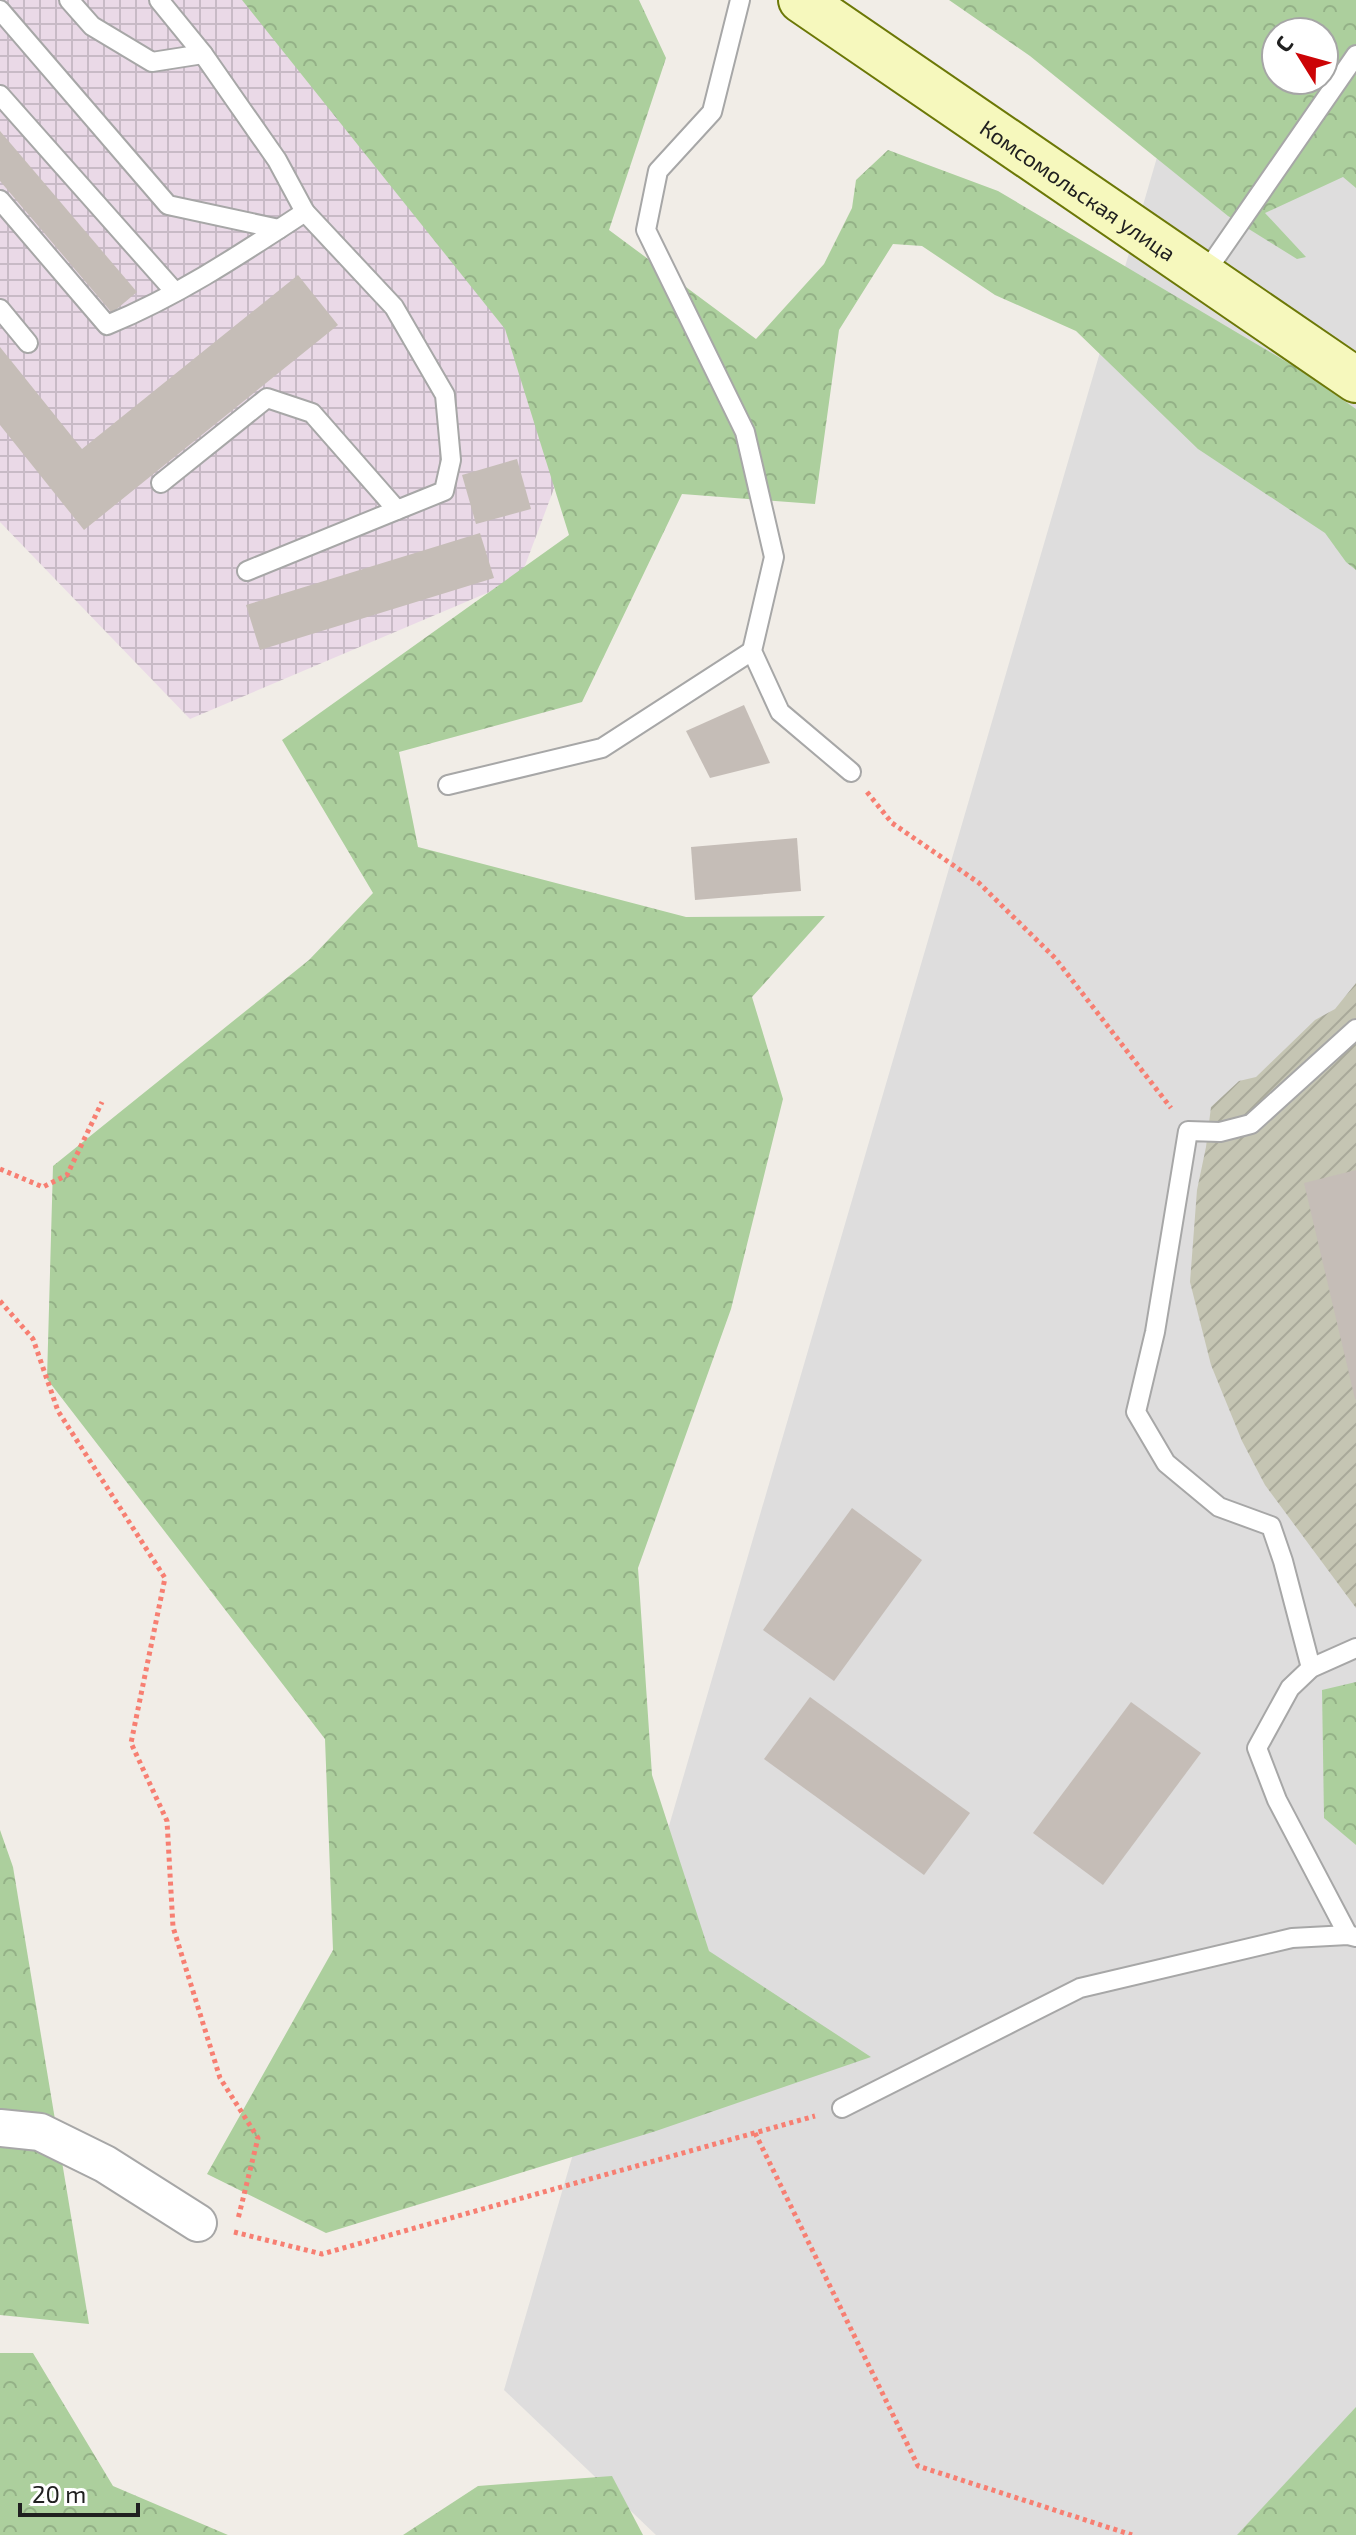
<svg xmlns="http://www.w3.org/2000/svg" width="1356" height="2535" font-family="'Exo 2',sans-serif">
<style>
.residential{fill:#dedddd;fill-rule:evenodd}
.industrial{fill:url(#industrial-grid)}
.construction{fill:url(#construction-furrows)}
.forest{fill:url(#forest-crowns);fill-rule:evenodd}
.building{fill:#c5bdb7}
.lines{fill:none;stroke-linecap:round;stroke-linejoin:round}
.service-casing{stroke:#a7a7a7;stroke-width:22}
.minor-casing{stroke:#a7a7a7;stroke-width:40}
.secondary-casing{stroke:#6c7807;stroke-width:48}
.path{stroke:#f77f72;stroke-width:5;stroke-dasharray:4 4;stroke-linecap:butt}
.service{stroke:#fff;stroke-width:18}
.minor{stroke:#fff;stroke-width:36}
.secondary{stroke:#f6f8bd;stroke-width:44}
.labels{text-anchor:middle;dominant-baseline:central;stroke-width:8;stroke-linejoin:round;paint-order:stroke}
.street-label{font-size:22px;fill:#202020;stroke:#fff}
</style>
<defs>
<pattern id="industrial-grid" width="8" height="8" patternUnits="userSpaceOnUse" patternTransform="scale(2)"><rect width="8" height="8" fill="#ead9e7"/><path d="M0 4h8M4 0v8" fill="none" stroke="#c8bac6"/></pattern>
<pattern id="construction-furrows" width="10" height="10" patternUnits="userSpaceOnUse" patternTransform="scale(2)"><rect width="10" height="10" fill="#c5c5b3"/><path d="M-1 1l2-2M0 10L10 0M9 11l2-2" fill="none" stroke="#a9a99a"/></pattern>
<pattern id="forest-crowns" width="20" height="18" patternUnits="userSpaceOnUse" patternTransform="scale(2)"><rect width="20" height="18" fill="#accf9d"/><path d="M2 6a3 3 0 1 1 6 0M12 15a3 3 0 1 1 6 0" fill="none" stroke="#94b187"/></pattern>
</defs>
<rect width="100%" height="100%" fill="#f1ede7"/>
<!-- residential -->
<path class="residential" d="M1006 0H1356V2535H656L504 2390 1165 130ZM1276 32H1324V80H1276Z"/>
<!-- industrial -->
<path class="industrial" d="M0 0H278L591 390 520 579 190 719 0 522Z"/>
<!-- construction -->
<path class="construction" d="M1356 983V1608L1265 1485 1242 1441 1211 1365 1190 1282 1197 1190 1206 1147 1211 1107 1239 1081 1256 1077 1315 1020 1335 1009Z"/>
<!-- forest -->
<g class="forest">
<path d="M242 0H639L666 58 609 230 756 339 824 264 852 208 856 180 888 150 998 191 1297 368 1356 409V570L1346 562 1325 533 1198 449 1076 331 995 295 922 246 893 244 839 330 815 504 682 494 582 702 399 752 418 847 686 917 825 916 752 997 783 1099 731 1309 638 1568 652 1775 709 1951 871 2057 656 2131 326 2233 207 2174 333 1950 325 1739 47 1379 53 1166 309 960 373 893 282 740 569 535 505 329Z"/>
<path d="M949 0H1356V188L1343 177 1265 213 1306 257 1297 259 1228 216 1030 56ZM1276 32H1324V80H1276Z"/>
<path d="M1356 1682V1845L1324 1818 1322 1690Z"/>
<path d="M0 1830 13 1867 89 2324 0 2315Z"/>
<path d="M0 2353H33L113 2486 228 2535H0Z"/>
<path d="M1356 2407V2535H1237Z"/>
<path d="M612 2476 643 2535H403L478 2486Z"/>
</g>
<!-- building -->
<g class="building">
<path d="M0 131 137 292 112 313 0 181Z"/>
<path d="M298 275 338 325 84 530 0 425V347L82 449Z"/>
<path d="M517 459 531 509 476 524 462 475Z"/>
<path d="M480 533 494 578 260 650 246 605Z"/>
<path d="M744 705 770 763 710 778 686 731Z"/>
<path d="M797 838 801 891 695 900 691 847Z"/>
<path d="M1356 1170V1399H1355L1304 1183Z"/>
<path d="M852 1508 922 1560 834 1681 763 1630Z"/>
<path d="M810 1697 970 1813 924 1875 764 1759Z"/>
<path d="M1131 1702 1201 1753 1103 1885 1033 1833Z"/>
</g>
<g class="lines">
<!-- service casing -->
<g class="service-casing">
<g id="service">
<path d="M69 0 92 26 152 62 203 54"/>
<path d="M159 0 203 54 277 160 305 212 394 307 445 395 451 460 444 491 397 510 312 413 267 398 161 483"/>
<path d="M740 0 712 112 658 171 646 230 745 432 774 557 752 651 780 712 851 772"/>
<path d="M0 10 168 205 279 229"/>
<path d="M0 95 175 292"/>
<path d="M0 200 107 325C178 296 241 254 305 212"/>
<path d="M1203 276 1356 55"/>
<path d="M0 309 28 343"/>
<path d="M247 571 397 510"/>
<path d="M448 785 602 748 752 651"/>
<path d="M1311 1668 1283 1561 1271 1526 1219 1507 1166 1463 1136 1412 1155 1332 1188 1131 1220 1132 1251 1124 1356 1029"/>
<path d="M1348 1935 1277 1800 1257 1748 1290 1688 1311 1668 1356 1648"/>
<path d="M842 2108 1080 1988 1292 1938 1348 1935 1356 1937"/>
</g>
</g>
<!-- minor casing -->
<g class="minor-casing">
<path id="minor" d="M0 2128 40 2132 105 2164 198 2223"/>
</g>
<!-- secondary casing -->
<g class="secondary-casing">
<g id="secondary">
<path id="s1" d="M801 0 1356 380"/>
</g>
</g>
<!-- path -->
<g class="path">
<path d="M867 792 892 823 979 883 1055 958 1171 1108"/>
<path d="M0 1169 43 1187 67 1175 102 1102"/>
<path d="M0 1301 33 1339 58 1411 165 1578 131 1743 167 1821 173 1927 220 2078 258 2138 238 2219"/>
<path d="M755 2133 918 2466 1132 2535"/>
<path d="M234 2232 322 2254 815 2116"/>
</g>
<!-- service -->
<use href="#service" class="service"/>
<!-- minor -->
<use href="#minor" class="minor"/>
<!-- secondary -->
<use href="#secondary" class="secondary"/>
</g>
<g class="labels">
<!-- street labels -->
<g class="street-label">
<text stroke="none"><textPath href="#s1" startOffset="336">Комсомольская улица</textPath></text>
</g>
</g>
<!-- north arrow -->
<g transform="translate(1300 56) rotate(307)"><circle r="38" fill="#ffffff" stroke="#a6a6a6" stroke-width="2"/>
<path d="M0-6L14 30L0 20L-14 30Z" fill="#cc0406"/>
<text y="-12" font-size="22" font-weight="bold" text-anchor="middle" fill="#202020">С</text>
</g>
<!-- scale -->
<path d="M20 2503v12h118v-12" fill="none" stroke="#202020" stroke-width="4"/>
<text x="32" y="2503" font-size="24" fill="#202020" stroke="#ffffff" stroke-width="6" paint-order="stroke">20 m</text>
</svg>
